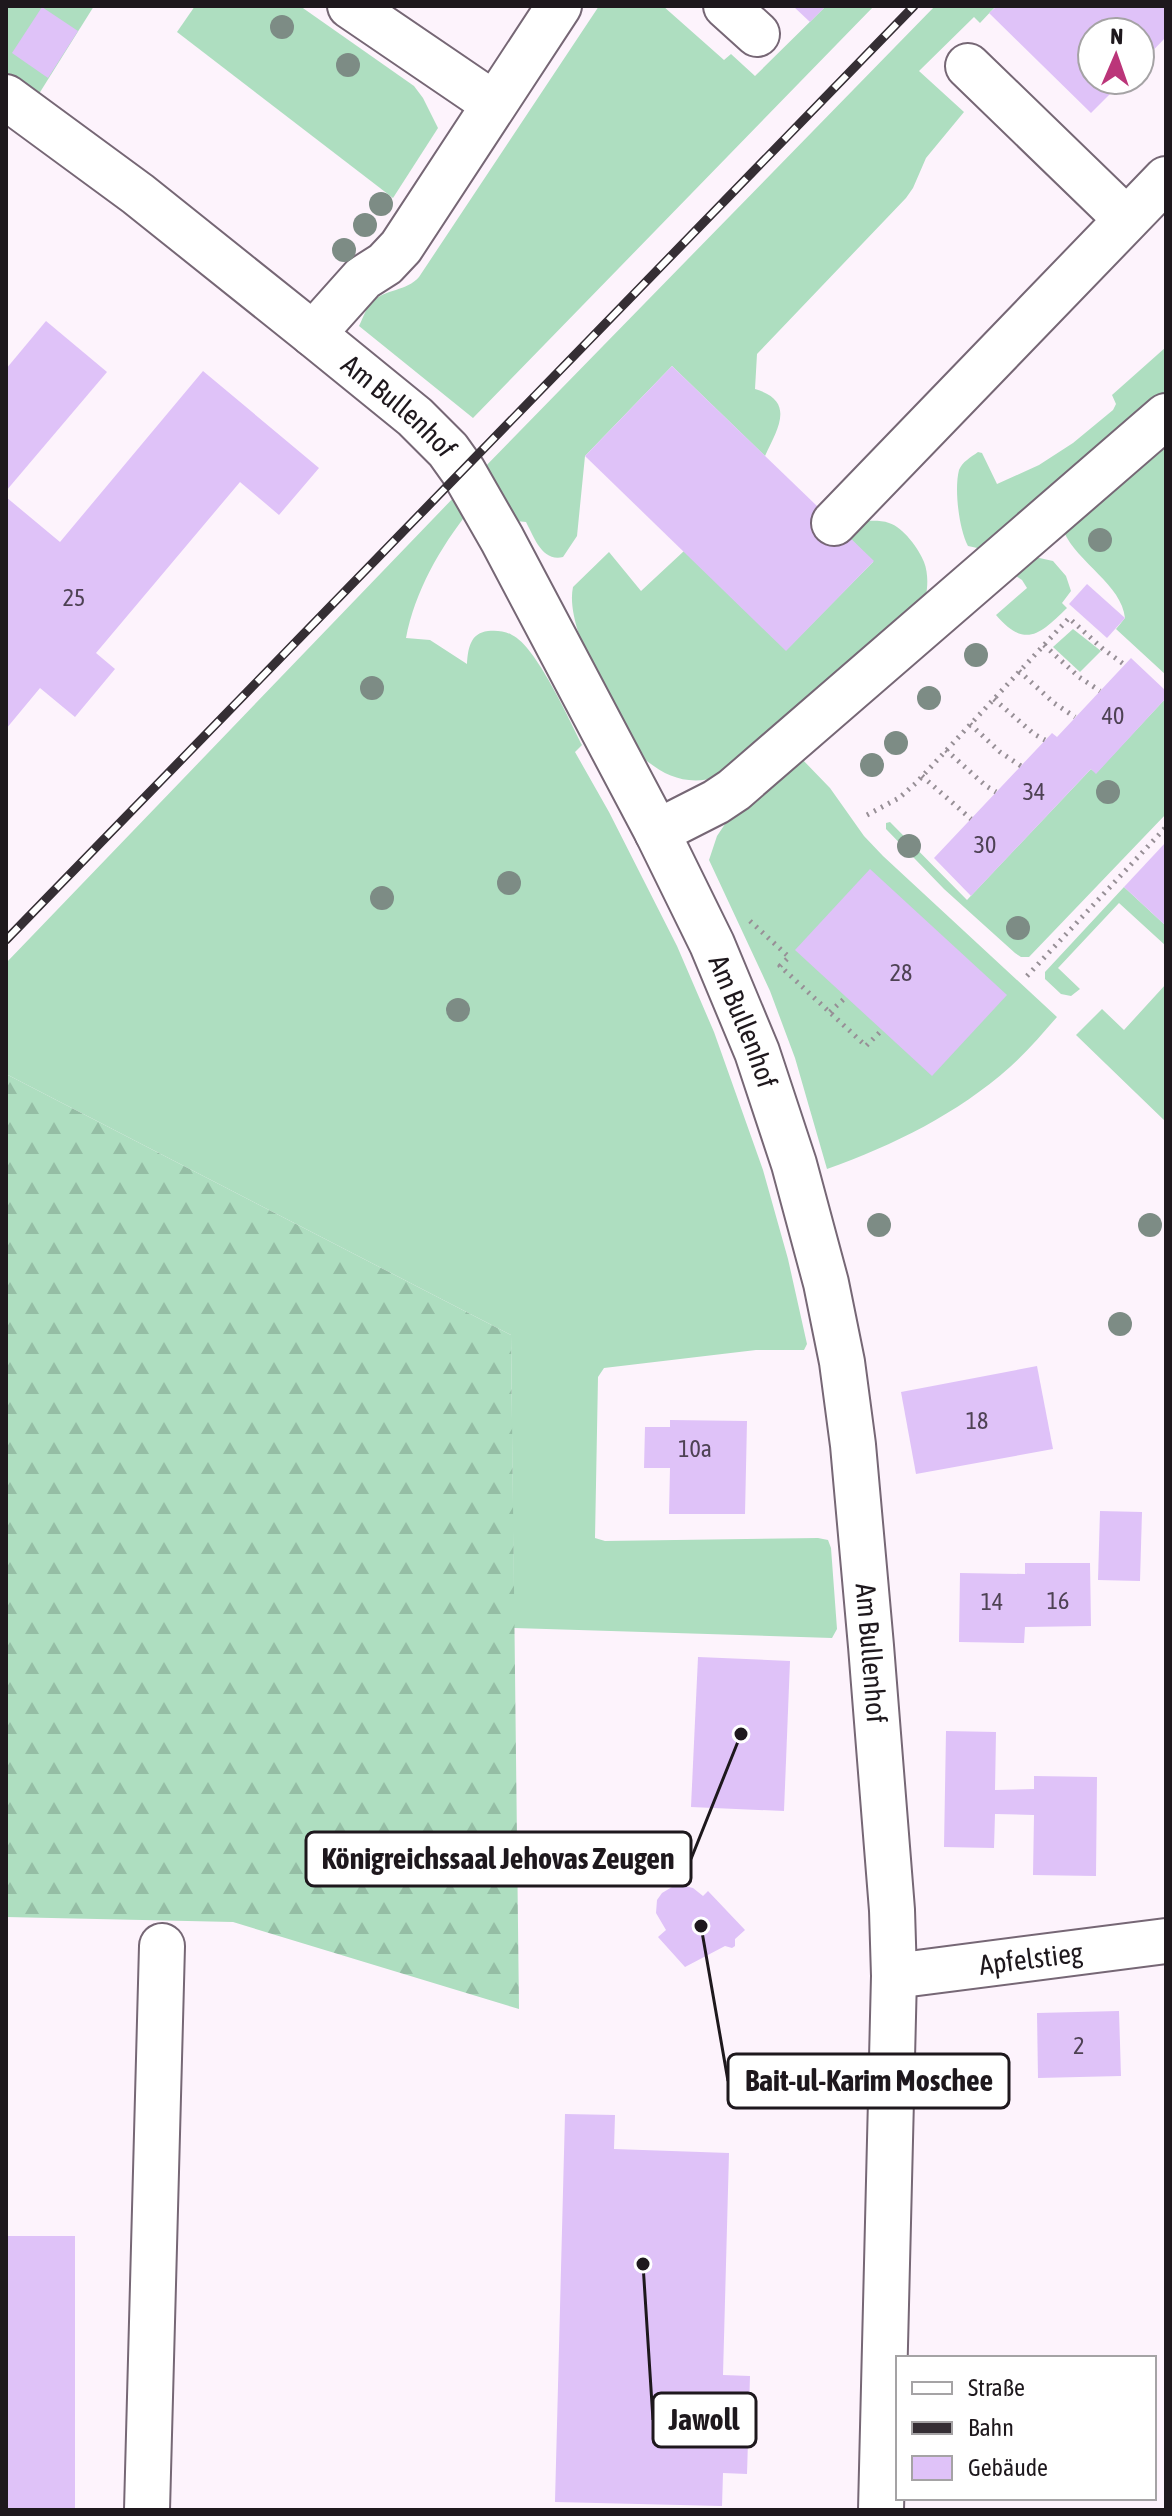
<svg xmlns="http://www.w3.org/2000/svg" width="1172" height="2516" font-family="'Asap Condensed',sans-serif">
<style>
.grass{fill:#aedec0}
.forest{fill:url(#forest-firs)}
.building{fill:#dfc2f8}
.lines{fill:none;stroke-linecap:round;stroke-linejoin:round}
.minor-casing{stroke:#766775;stroke-width:48}
.path{stroke:#978f96;stroke-width:5;stroke-dasharray:2 6;stroke-linecap:butt}
.minor{stroke:#fff;stroke-width:44}
.rail-casing{stroke:#352e34;stroke-width:9}
.rail{stroke:#fff;stroke-width:6;stroke-dasharray:18;stroke-linecap:butt}
.tree{fill:#7d8c85}
.labels{text-anchor:middle;dominant-baseline:central;stroke-width:8;stroke-linejoin:round;paint-order:stroke}
.number-label{font-size:24px;fill:#4e4254}
.street-label{font-size:28px;fill:#1e181d;stroke:#fff}
.leader{fill:none;stroke:#1e181d;stroke-width:3}
.callout-dot{fill:#1e181d;stroke:#fff;stroke-width:3}
.callout{fill:#fff;stroke:#1e181d;stroke-width:3}
.callout-label{font-size:30px;text-anchor:middle;font-weight:bold;fill:#1e181d}
</style>
<defs>
<pattern id="forest-firs" width="22" height="20" patternUnits="userSpaceOnUse" patternTransform="scale(2)"><rect width="22" height="20" fill="#aedec0"/><path d="M5 1l3.5 6h-7zM16 11l3.5 6h-7z" fill="#95bea5"/></pattern>
</defs>
<rect width="100%" height="100%" fill="#fdf3fc"/>
<!-- grass -->
<g class="grass">
<path d="M6 6H94L37 97 6 74Z"/>
<path d="M195 6H300L414 86 423 98 438 128 393 198 177 32Z"/>
<path d="M599 6H663L724 60 731 54 755 76 826 6H874L473 418 359 326C363 318 366 308 372 302 385 289 407 291 419 277Z"/>
<path d="M935 6H996L980 23 974 17 919 71 964 112 926 158 913 188 906 198 757 354 755 389C796 401 778 428 765 456L672 366 585 456 577 536 563 557C542 562 534 537 526 522L516 521 479 473Z"/>
<path d="M1166 347V395L982 549 968 546C959 529 954 489 959 470 962 462 971 457 978 452L982 453 997 484 1039 465 1073 443 1113 410 1116 404 1112 395Z"/>
<path d="M1166 441V675L1116 629 1125 618C1122 585 1077 562 1064 532Z"/>
<path d="M458 493 469 511C440 548 415 591 406 638L430 640 467 664C468 649 470 633 488 631 496 630 505 631 512 635 536 646 569 719 582 745L575 752 609 812 677 946 714 1032 763 1170 788 1259 807 1344 804 1350H756L604 1368 598 1377 595 1538 605 1541 818 1538 828 1540 831 1548 837 1629 832 1638 514 1628 511 1335 6 1074V963Z"/>
<path d="M863 521C871 521 881 520 889 523 903 527 919 549 924 562 928 572 928 585 926 595L719 777C682 787 660 774 633 749 614 711 564 628 573 587L609 552 641 591 684 551 786 650 873 562 843 531Z"/>
<path d="M1035 557 1053 561 1066 576 1071 591 1062 603 1067 608C1041 633 1026 650 996 615L1027 588 1022 580 1013 574Z"/>
<path d="M1073 629 1101 651 1080 672 1053 647Z"/>
<path d="M1166 698V814L1029 957H1021L1015 953 944 889 886 829V823L890 822 967 900 1091 769 1096 773Z"/>
<path d="M800 757 830 788 864 836 883 856 1057 1017C1042 1034 1027 1052 1010 1067 957 1114 894 1145 827 1169L795 1058 770 991 709 860 717 836 727 821Z"/>
<path d="M1124 887 1166 926V946L1119 903 1058 968 1080 989 1071 996 1061 994 1045 979V972Z"/>
<path d="M1166 984V1122L1076 1035 1102 1009 1124 1030Z"/>
</g>
<!-- forest -->
<path class="forest" d="M6 1074 511 1335 519 2009 233 1922 6 1917Z"/>
<!-- building -->
<g class="building">
<path d="M793 6H826L810 22Z"/>
<path d="M997 6H1166V37L1140 64V32H1092V80H1124L1091 113 989 13Z"/>
<path d="M42 7 78 31 48 78 12 53Z"/>
<path d="M46 321 107 372 6 491V369Z"/>
<path d="M672 366 874 561 786 651 585 456Z"/>
<path d="M203 371 319 468 279 515 240 482 96 653 115 669 75 717 40 688 6 729V497L60 542Z"/>
<path d="M1087 584 1125 618 1107 638 1069 604Z"/>
<path d="M1131 658 1166 691V698L1096 774 1091 769 971 896 934 858 1052 733 1057 737Z"/>
<path d="M1166 842V926L1124 887Z"/>
<path d="M870 869 1007 995 932 1076 795 950Z"/>
<path d="M1037 1366 1053 1449 916 1474 901 1392Z"/>
<path d="M670 1420 747 1421 745 1514H669L670 1468H644L645 1427H670Z"/>
<path d="M1100 1511 1142 1512 1140 1581 1098 1580Z"/>
<path d="M1025 1563H1090L1091 1626 1025 1627 1024 1643 959 1642 960 1573 1025 1574Z"/>
<path d="M698 1657 790 1661 784 1811 691 1807Z"/>
<path d="M946 1731 996 1732 995 1790 1034 1789V1776L1097 1777 1096 1876 1033 1875 1034 1815 995 1814 994 1848 944 1847Z"/>
<path d="M677 1884 693 1888 703 1896 708 1891 745 1930 735 1939V1946L732 1948 725 1946 685 1967 658 1937 666 1930 656 1913 657 1900 662 1893Z"/>
<path d="M1119 2011 1121 2076 1038 2078 1037 2013Z"/>
<path d="M565 2114 615 2115 614 2149 729 2153 723 2375 750 2376 747 2474 723 2473 722 2506 555 2502Z"/>
<rect x="6" y="2236" width="69" height="274"/>
</g>
<g class="lines">
<!-- minor casing -->
<g class="minor-casing">
<g id="minor">
<path d="M350 6 494 104"/>
<path d="M726 6 757 34"/>
<path d="M968 66 1126 219"/>
<path id="s1" d="M6 97 138 194 313 334 415 417 448 450 463 471 502 539 657 832 712 944 757 1052 794 1164 826 1283 842 1362 853 1445 871 1646 892 1910 894 1976 881 2510"/>
<path d="M313 334 363 278 385 264 401 247 559 6"/>
<path d="M834 523 1166 179"/>
<path d="M657 832 716 802 734 790 1166 416"/>
<path id="s2" d="M894 1976 1166 1941"/>
<path d="M147 2510 162 1946"/>
</g>
</g>
<!-- path -->
<g class="path">
<path d="M1044 645 1079 677 1100 691"/>
<path d="M1019 671 1054 703 1075 717"/>
<path d="M994 699 1034 734 1045 740"/>
<path d="M970 724 1000 752 1021 766"/>
<path d="M946 750 986 786 996 792"/>
<path d="M922 776 971 819"/>
<path d="M867 815 899 798 916 783 1069 618 1103 649 1125 665"/>
<path d="M750 921 789 957 780 966 866 1046 882 1030"/>
<path d="M1027 976 1166 827"/>
<path d="M830 1012 846 997"/>
</g>
<!-- minor -->
<use href="#minor" class="minor"/>
<!-- rail casing -->
<g class="rail-casing">
<path id="rail" d="M6 940 914 6"/>
</g>
<!-- rail -->
<use href="#rail" class="rail"/>
</g>
<!-- trees -->
<g class="tree">
<circle cx="282" cy="27" r="12"/>
<circle cx="348" cy="65" r="12"/>
<circle cx="381" cy="204" r="12"/>
<circle cx="365" cy="225" r="12"/>
<circle cx="344" cy="250" r="12"/>
<circle cx="1100" cy="540" r="12"/>
<circle cx="976" cy="655" r="12"/>
<circle cx="372" cy="688" r="12"/>
<circle cx="929" cy="698" r="12"/>
<circle cx="896" cy="743" r="12"/>
<circle cx="872" cy="765" r="12"/>
<circle cx="1108" cy="792" r="12"/>
<circle cx="909" cy="846" r="12"/>
<circle cx="509" cy="883" r="12"/>
<circle cx="382" cy="898" r="12"/>
<circle cx="1018" cy="928" r="12"/>
<circle cx="458" cy="1010" r="12"/>
<circle cx="879" cy="1225" r="12"/>
<circle cx="1150" cy="1225" r="12"/>
<circle cx="1120" cy="1324" r="12"/>
</g>
<g class="labels">
<!-- number labels -->
<g class="number-label">
<text x="74" y="597">25</text>
<text x="1113" y="715">40</text>
<text x="1034" y="791">34</text>
<text x="985" y="844">30</text>
<text x="901" y="972">28</text>
<text x="977" y="1420">18</text>
<text x="695" y="1448">10a</text>
<text x="1058" y="1600">16</text>
<text x="992" y="1601">14</text>
<text x="1079" y="2045">2</text>
</g>
<!-- street labels -->
<g class="street-label">
<text stroke="none"><textPath href="#s1" startOffset="500">Am Bullenhof</textPath></text>
<text stroke="none"><textPath href="#s1" startOffset="1210">Am Bullenhof</textPath></text>
<text stroke="none"><textPath href="#s1" startOffset="1858">Am Bullenhof</textPath></text>
<text stroke="none"><textPath href="#s2" startOffset="138">Apfelstieg</textPath></text>
</g>
</g>
<!-- callouts -->
<path class="leader" d="M741 1734L691 1859M701 1926L728 2081M643 2264L653 2420"/>
<g class="callout-dot">
<circle cx="741" cy="1734" r="8"/>
<circle cx="701" cy="1926" r="8"/>
<circle cx="643" cy="2264" r="8"/>
</g>
<g class="callout">
<rect x="306" y="1832" width="385" height="54" rx="8"/>
<rect x="728" y="2054" width="281" height="54" rx="8"/>
<rect x="653" y="2393" width="103" height="54" rx="8"/>
</g>
<g class="callout-label">
<text x="498" y="1869">Königreichssaal Jehovas Zeugen</text>
<text x="869" y="2091">Bait-ul-Karim Moschee</text>
<text x="704" y="2430">Jawoll</text>
</g>
<!-- border -->
<rect width="1172" height="2516" fill="none" stroke="#1e181d" stroke-width="16"/>
<!-- legend -->
<rect x="896" y="2356" width="260" height="144" fill="#ffffff" stroke="#a5a3a5" stroke-width="2"/>
<rect x="912" y="2382" width="40" height="12" fill="#ffffff" stroke="#a5a3a5" stroke-width="2"/>
<text x="968" y="2396" font-size="24" fill="#1e181d">Straße</text>
<rect x="912" y="2422" width="40" height="12" fill="#352e34" stroke="#a5a3a5" stroke-width="2"/>
<text x="968" y="2436" font-size="24" fill="#1e181d">Bahn</text>
<rect x="912" y="2456" width="40" height="24" fill="#dfc2f8" stroke="#a5a3a5" stroke-width="2"/>
<text x="968" y="2476" font-size="24" fill="#1e181d">Gebäude</text>
<!-- north arrow -->
<g transform="translate(1116 56) rotate(2)"><circle r="38" fill="#ffffff" stroke="#a5a3a5" stroke-width="2"/>
<path d="M0-6L14 30L0 20L-14 30Z" fill="#bb3579"/>
<text y="-12" font-size="22" font-weight="bold" text-anchor="middle" fill="#1e181d">N</text>
</g>
</svg>
